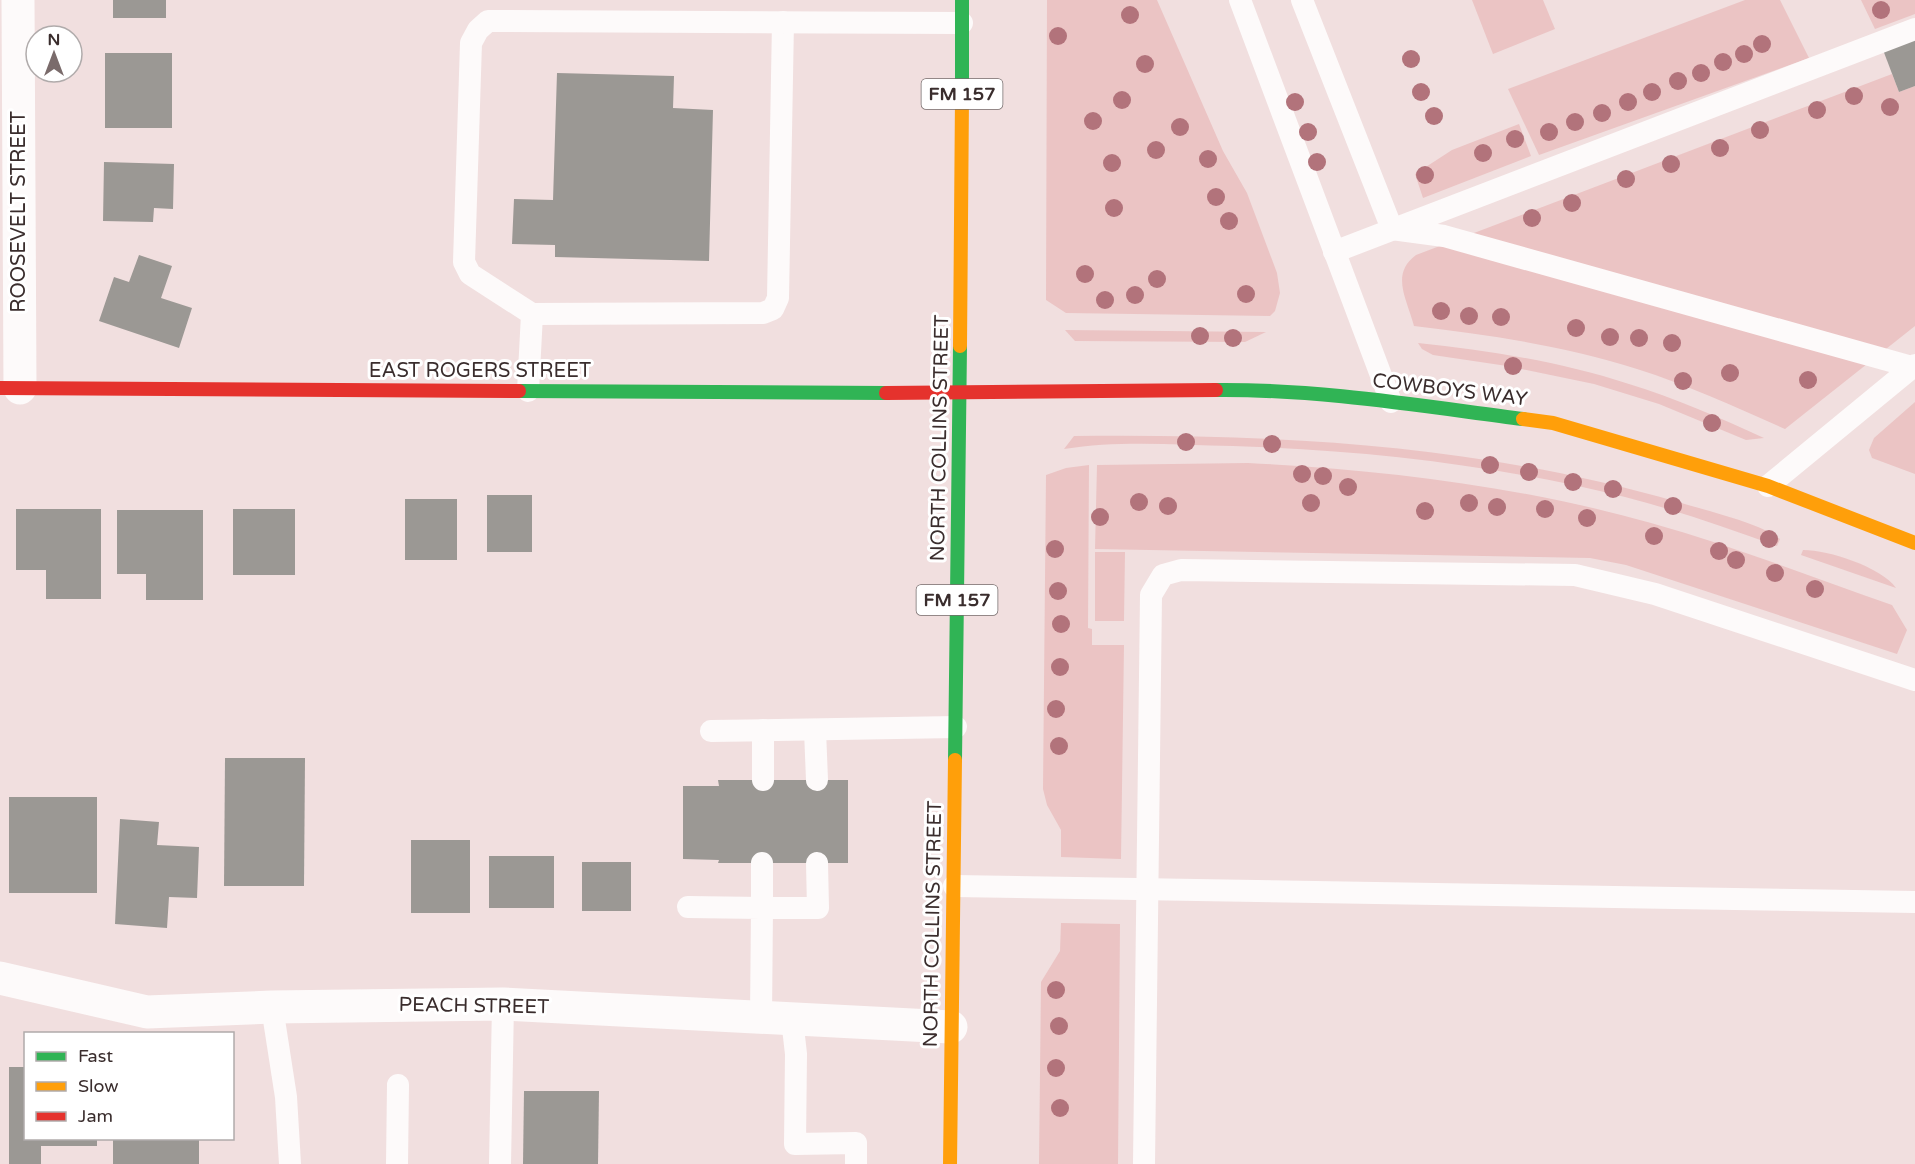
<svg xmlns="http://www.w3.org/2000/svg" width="1915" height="1164" font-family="'Varela Round',sans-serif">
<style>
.green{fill:#ebc4c4}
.building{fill:#9b9894}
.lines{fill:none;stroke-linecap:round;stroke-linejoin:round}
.lane{stroke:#fdfafa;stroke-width:22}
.street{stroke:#fdfafa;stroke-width:33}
.fast{stroke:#30b455;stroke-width:14}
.slow{stroke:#ff9f0a;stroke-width:14}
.jam{stroke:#e5322d;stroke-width:14}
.tree{fill:#b2737b}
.labels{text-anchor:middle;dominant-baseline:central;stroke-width:6;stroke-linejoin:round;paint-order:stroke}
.shield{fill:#fff;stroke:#756c6c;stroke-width:1.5}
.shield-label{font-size:18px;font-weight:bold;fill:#3a2d2d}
.street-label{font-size:20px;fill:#3a2d2d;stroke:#fff}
</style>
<rect width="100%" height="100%" fill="#f1dfdf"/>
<!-- green -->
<g class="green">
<path d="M1047 0H1157L1223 151 1247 193 1277 273 1280 293 1275 311 1270 316 1066 313 1046 300Z"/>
<path d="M1472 0H1543L1555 29 1493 54Z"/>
<path d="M1745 0H1780L1809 58 1539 155 1508 89Z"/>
<path d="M1861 0H1915V14L1875 29Z"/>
<path d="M1892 74 1899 92 1915 86V326L1785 429C1737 408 1688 385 1637 369 1565 346 1490 335 1414 326 1407 299 1390 274 1416 255Z"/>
<path d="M1519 124 1531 156 1423 198 1415 174 1452 150Z"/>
<path d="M1065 330 1266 332 1245 342 1075 341Z"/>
<path d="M1418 343C1488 350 1561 362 1629 384 1675 398 1720 418 1764 438L1746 440 1659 404 1594 384 1507 366 1433 355 1422 349Z"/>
<path d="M1915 402V474L1872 458 1869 450 1874 438Z"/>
<path d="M1074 436C1283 434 1475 444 1678 502 1704 510 1760 523 1780 539L1777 546C1727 528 1676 510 1625 497 1497 465 1365 450 1233 446 1178 445 1119 440 1064 449Z"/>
<path d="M1248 463C1384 470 1520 486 1651 523 1733 546 1812 577 1892 605L1907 630 1897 654 1626 565 1590 558 1095 549 1097 465Z"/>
<path d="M1089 465 1088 628 1092 629V645H1124L1121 859 1061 857V830L1047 805 1043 789 1046 475 1066 468Z"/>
<path d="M1803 550C1829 550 1881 567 1896 588L1801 555Z"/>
<path d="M1095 552H1125L1124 621H1095Z"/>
<path d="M1061 923 1120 924 1118 1164H1039L1041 982 1060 951Z"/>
</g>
<!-- building -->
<g class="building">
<rect x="113" y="0" width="53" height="18"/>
<path d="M1915 29V86L1899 92 1880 42Z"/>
<rect x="105" y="53" width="67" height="75"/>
<path d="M557 73 674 76 673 108 713 110 709 261 555 257V245L512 244 514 199 553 200Z"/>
<path d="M104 162 174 164 173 209 154 208 153 222 103 221Z"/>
<path d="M139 255 172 266 161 298 192 308 179 348 99 321 114 277 129 282Z"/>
<rect x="487" y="495" width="45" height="57"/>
<rect x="405" y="499" width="52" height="61"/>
<path d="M16 509H101V599H46V570H16Z"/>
<rect x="233" y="509" width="62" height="66"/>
<path d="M117 510H203V600H146V574H117Z"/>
<path d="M225 758H305L304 886H224Z"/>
<path d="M718 780H848V863H718L719 860 683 859V786H719Z"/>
<rect x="9" y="797" width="88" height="96"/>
<path d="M120 819 159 822 157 845 199 847 197 898 169 897 167 928 115 924Z"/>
<rect x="411" y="840" width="59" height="73"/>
<rect x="489" y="856" width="65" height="52"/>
<rect x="582" y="862" width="49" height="49"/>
<path d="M9 1067H26V1138H97V1146H41V1164H9Z"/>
<path d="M524 1091H599L598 1164H523Z"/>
<rect x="113" y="1138" width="86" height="26"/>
</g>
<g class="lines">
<!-- lane -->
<g class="lane">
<path d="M1240 0 1391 402"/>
<path d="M1302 0 1392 229 1444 236 1912 367"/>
<path d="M1334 252 1915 29"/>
<path d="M532 314 763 313 773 309 778 298 783 22"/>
<path d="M528 391 532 314 470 274 464 262 471 43 478 30 488 21 962 23"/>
<path d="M1768 486 1915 365"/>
<path d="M763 730V780"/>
<path d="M815 730 817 780"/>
<path d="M711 731 956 727"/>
<path d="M762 863V908H818L817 863"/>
<path d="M954 886 1915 902"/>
<path d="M688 907 762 908 761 1017"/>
<path d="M272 1007 286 1097 290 1164"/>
<path d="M792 1019 796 1054 795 1144 856 1143V1164"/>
<path d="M397 1164 398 1085"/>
<path d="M500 1164 503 1004"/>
<path d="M1144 1164 1151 595 1163 575 1181 570 1575 575 1655 594 1915 680"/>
</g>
<!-- street -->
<g class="street">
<path d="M18 0 20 388"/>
<path d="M0 978 147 1012 272 1007 503 1004 951 1027"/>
</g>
<!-- fast -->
<g class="fast">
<path d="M962 97V0"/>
<path d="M1216 390C1319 389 1421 406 1523 419"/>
<path d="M519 391 886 393"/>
<path d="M955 760 960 346"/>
</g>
<!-- slow -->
<g class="slow">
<path d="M960 346 962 97"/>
<path d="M1523 419 1553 423 1768 486 1915 543"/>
<path d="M950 1164 955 760"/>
</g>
<!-- jam -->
<g class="jam">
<path d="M0 388 519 391"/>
<path d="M886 393 1216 390"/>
</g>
</g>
<!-- trees -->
<g class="tree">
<circle cx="1881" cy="10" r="9"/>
<circle cx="1130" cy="15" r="9"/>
<circle cx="1058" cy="36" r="9"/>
<circle cx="1762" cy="44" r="9"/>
<circle cx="1744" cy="54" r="9"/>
<circle cx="1411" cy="59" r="9"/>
<circle cx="1723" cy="62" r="9"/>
<circle cx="1145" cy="64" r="9"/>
<circle cx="1701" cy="73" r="9"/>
<circle cx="1678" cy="81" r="9"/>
<circle cx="1421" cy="92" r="9"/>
<circle cx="1652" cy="92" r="9"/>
<circle cx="1854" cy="96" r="9"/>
<circle cx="1122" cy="100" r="9"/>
<circle cx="1295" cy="102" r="9"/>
<circle cx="1628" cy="102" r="9"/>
<circle cx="1890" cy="107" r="9"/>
<circle cx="1817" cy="110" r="9"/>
<circle cx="1602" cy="113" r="9"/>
<circle cx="1434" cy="116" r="9"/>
<circle cx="1093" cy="121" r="9"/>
<circle cx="1575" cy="122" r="9"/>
<circle cx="1180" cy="127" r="9"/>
<circle cx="1760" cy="130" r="9"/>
<circle cx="1308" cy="132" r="9"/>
<circle cx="1549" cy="132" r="9"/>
<circle cx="1515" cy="139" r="9"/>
<circle cx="1720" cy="148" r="9"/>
<circle cx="1156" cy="150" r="9"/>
<circle cx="1483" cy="153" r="9"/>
<circle cx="1208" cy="159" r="9"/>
<circle cx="1317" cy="162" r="9"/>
<circle cx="1112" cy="163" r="9"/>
<circle cx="1671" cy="164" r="9"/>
<circle cx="1425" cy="175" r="9"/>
<circle cx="1626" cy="179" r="9"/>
<circle cx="1216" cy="197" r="9"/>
<circle cx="1572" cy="203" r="9"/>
<circle cx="1114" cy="208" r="9"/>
<circle cx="1532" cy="218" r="9"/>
<circle cx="1229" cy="221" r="9"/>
<circle cx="1085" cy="274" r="9"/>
<circle cx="1157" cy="279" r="9"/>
<circle cx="1246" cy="294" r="9"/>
<circle cx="1135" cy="295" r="9"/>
<circle cx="1105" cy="300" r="9"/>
<circle cx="1441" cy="311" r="9"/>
<circle cx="1469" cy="316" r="9"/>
<circle cx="1501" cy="317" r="9"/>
<circle cx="1576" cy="328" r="9"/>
<circle cx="1200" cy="336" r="9"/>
<circle cx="1610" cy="337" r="9"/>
<circle cx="1233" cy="338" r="9"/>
<circle cx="1639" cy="338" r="9"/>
<circle cx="1672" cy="343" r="9"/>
<circle cx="1513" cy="366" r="9"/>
<circle cx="1730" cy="373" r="9"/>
<circle cx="1808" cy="380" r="9"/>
<circle cx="1683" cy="381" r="9"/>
<circle cx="1712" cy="423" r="9"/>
<circle cx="1186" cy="442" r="9"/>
<circle cx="1272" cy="444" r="9"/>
<circle cx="1490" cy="465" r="9"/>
<circle cx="1529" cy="472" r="9"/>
<circle cx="1302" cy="474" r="9"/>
<circle cx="1323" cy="476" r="9"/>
<circle cx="1573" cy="482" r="9"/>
<circle cx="1348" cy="487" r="9"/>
<circle cx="1613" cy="489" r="9"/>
<circle cx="1139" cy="502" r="9"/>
<circle cx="1311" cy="503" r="9"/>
<circle cx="1469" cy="503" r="9"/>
<circle cx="1168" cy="506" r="9"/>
<circle cx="1673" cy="506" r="9"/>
<circle cx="1497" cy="507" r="9"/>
<circle cx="1545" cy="509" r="9"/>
<circle cx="1425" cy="511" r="9"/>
<circle cx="1100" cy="517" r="9"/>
<circle cx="1587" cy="518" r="9"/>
<circle cx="1654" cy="536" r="9"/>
<circle cx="1769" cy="539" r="9"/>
<circle cx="1055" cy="549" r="9"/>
<circle cx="1719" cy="551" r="9"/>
<circle cx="1736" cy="560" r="9"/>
<circle cx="1775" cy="573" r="9"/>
<circle cx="1815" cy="589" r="9"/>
<circle cx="1058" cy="591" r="9"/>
<circle cx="1061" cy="624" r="9"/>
<circle cx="1060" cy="667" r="9"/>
<circle cx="1056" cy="709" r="9"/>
<circle cx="1059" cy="746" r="9"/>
<circle cx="1056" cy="990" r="9"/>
<circle cx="1059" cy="1026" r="9"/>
<circle cx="1056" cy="1068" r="9"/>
<circle cx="1060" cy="1108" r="9"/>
</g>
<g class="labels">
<!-- shield labels -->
<g class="shield">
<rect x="921.5" y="79" width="81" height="30" rx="4.5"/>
<rect x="916.5" y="585" width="81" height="30" rx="4.5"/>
</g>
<g class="shield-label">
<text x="962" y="94">FM 157</text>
<text x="957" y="600">FM 157</text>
</g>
<!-- street labels -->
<g class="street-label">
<text transform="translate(19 212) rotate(-90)">ROOSEVELT STREET</text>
<text x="480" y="371">EAST ROGERS STREET</text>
<text transform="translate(1450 390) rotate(7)">COWBOYS WAY</text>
<text transform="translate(940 438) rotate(-89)">NORTH COLLINS STREET</text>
<text transform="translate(933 924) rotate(-89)">NORTH COLLINS STREET</text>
<text transform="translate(474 1006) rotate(1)">PEACH STREET</text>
</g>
</g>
<!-- legend -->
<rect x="24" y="1032" width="210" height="108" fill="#ffffff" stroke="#b0abab" stroke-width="1.5"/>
<rect x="36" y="1052" width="30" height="9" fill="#30b455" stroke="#b0abab" stroke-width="1.5"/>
<text x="78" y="1062" font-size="18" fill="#3a2d2d">Fast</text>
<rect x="36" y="1082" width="30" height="9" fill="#ff9f0a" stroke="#b0abab" stroke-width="1.5"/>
<text x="78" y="1092" font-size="18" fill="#3a2d2d">Slow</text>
<rect x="36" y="1112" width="30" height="9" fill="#e5322d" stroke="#b0abab" stroke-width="1.5"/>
<text x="78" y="1122" font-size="18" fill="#3a2d2d">Jam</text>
<!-- north arrow -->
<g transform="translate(54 54)"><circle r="28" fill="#ffffff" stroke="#b0abab" stroke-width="1.5"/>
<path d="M0-4.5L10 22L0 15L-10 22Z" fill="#7a6b6b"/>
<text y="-9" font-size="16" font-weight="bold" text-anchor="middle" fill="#3a2d2d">N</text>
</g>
</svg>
